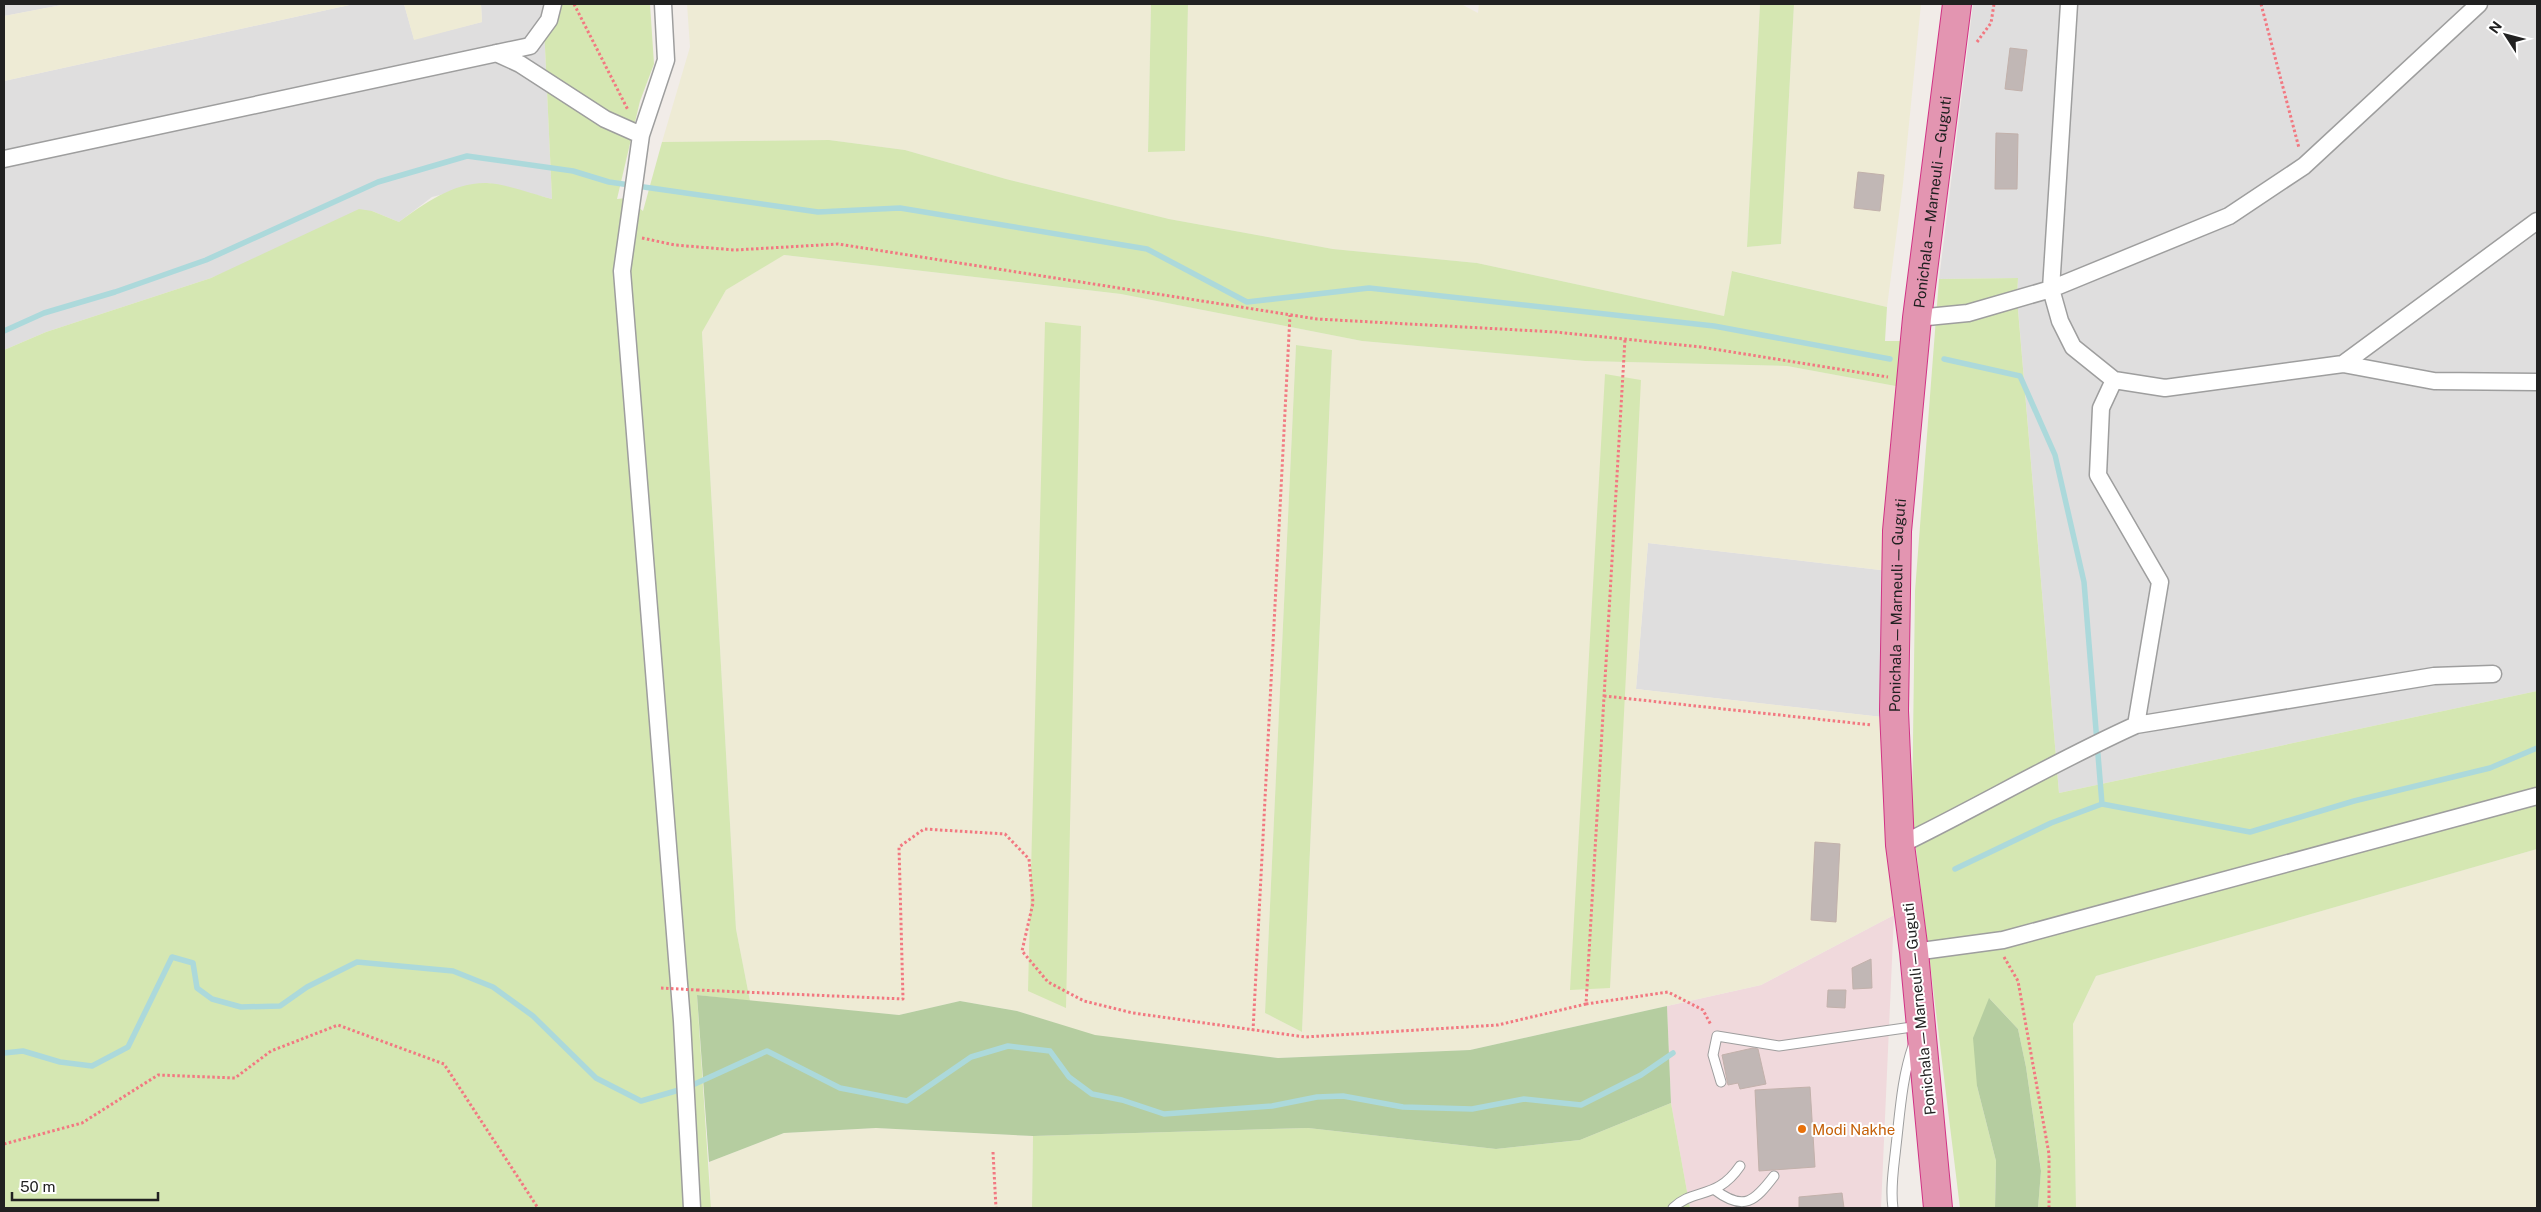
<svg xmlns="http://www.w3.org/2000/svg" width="2541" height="1212" font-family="'Public Sans',sans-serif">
	<rect width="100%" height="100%" fill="#f1ece8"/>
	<!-- residential -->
	<path fill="#dfdede" d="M4,4h63l-63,12z
		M354,4h50l10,35 68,-17 -1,-18h62l9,195 -64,-16 -56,14 -33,25 -27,-11 -161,67 -165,54 -42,18v-269z
		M1973,4h564v687l-478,102 -42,-496 1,-19 -79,1z
		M1648,543l241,28 -7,146 -246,-28z"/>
	<!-- commercial -->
	<path fill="#f0d9dc" d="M1894,915l-13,293h-191l-19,-105 -4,-97 94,-21z"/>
	<!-- farmland -->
	<path fill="#eeebd5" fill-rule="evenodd" d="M67,4h287l-350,77v-65z
		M404,4h77l1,18 -68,18z
		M687,4h464l-3,148 37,-1 3,-147h273l17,9 1,-9h281l-13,243 34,-3 13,-240h127l-18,180 -16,123 -154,-36 -9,45 -247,-53 -144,-14 -164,-30 -163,-40 -101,-29 -76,-10 -167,2 28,-95z
		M783,255l338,39 241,47 223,20 202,5 114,21 -12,184 -241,-28 -12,146 246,28 12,198 -133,70 -291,65 -192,8 -183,-22 -78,-25 -57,-10 -61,14 -149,-14 -14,-72 -34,-598 24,-41zM1296,345l36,5 -30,682 -37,-19z
		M2537,849v359h-461l-3,-184 23,-48z
		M876,1128l157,8 -1,72h-321l-2,-46 75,-29z"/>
	<!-- grass -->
	<path fill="#d5e7b2" d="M543,4h107l4,60 -14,37 -23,98 10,-1 16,13 19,-69 167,-2 76,10 101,29 163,40 164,30 144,14 247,53 8,-45 155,36 -2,34h19l-3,46 -114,-21 -202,-5 -223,-20 -241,-47 -337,-39 -58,35 -24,42 34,597 14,72 -53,-6 14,213h-707v-858l42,-18 165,-54 148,-69 13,2 27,11c26,-19 55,-40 88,-39 19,1 46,11 65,16z
		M1151,4h37l-3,147 -37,1z
		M1760,4h34l-13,240 -34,3z
		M2018,278l-1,20 42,495 478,-102v158l-441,127 -23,48 3,184h-38l3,-38 -15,-103 -8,-38 -28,-30 -13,87 19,75 -1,47h-35l-48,-392 3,-225 24,-312z
		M1045,322l36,4 -15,682 -38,-17z
		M1296,345l36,5 -30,682 -37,-19z
		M1605,374l36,6 -31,608 -40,2z
		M1671,1103l19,105h-658l1,-72 275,-8 188,21 84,-9z"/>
	<!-- forest -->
	<path fill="#b5cda0" d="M697,995l202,20 61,-14 57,10 78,24 183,23 192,-8 197,-44 4,97 -91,37 -84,9 -188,-21 -275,8 -157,-8 -92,5 -75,29z
		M1989,998l29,31 8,38 15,104 -3,37h-43l1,-47 -19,-75 -4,-48z"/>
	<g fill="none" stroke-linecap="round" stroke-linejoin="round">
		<!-- stream -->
		<path stroke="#acd9db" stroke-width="5.5" d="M4,331l40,-18 71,-21 91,-32 172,-78 89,-26 106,15 36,11 209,30 82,-4 247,41 100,53 122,-14 345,38 176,33
			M1944,359l76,17 35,79 29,127 18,222
			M1955,869l96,-46 51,-19 148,28 104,-31 136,-33 47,-20
			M4,1053l19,-2 37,11 32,4 36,-19 44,-90 21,6 4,25 15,11 29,8 39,-1 27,-19 50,-25 96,9 40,16 40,29 63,62 45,23 45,-13 81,-37 73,37 67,13 64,-44 37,-11 42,5 19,26 23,17 30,6 42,14 108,-8 45,-9 26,-1 60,11 69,2 52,-10 57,6 60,-30 32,-22"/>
	</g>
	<!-- building -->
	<path fill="#c1b7b5" stroke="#c2b1ab" d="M2010,48l17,2 -5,41 -17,-2z
		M1996,133l22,1 -1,55h-22z
		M1858,172l26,3 -4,36 -26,-3z
		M1815,842l25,2 -4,78 -25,-2z
		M1871,959l1,29 -19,1 -1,-21z
		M1828,990h18l-1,18 -18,-1z
		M1753,1048l5,1 8,35 -26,5 -2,-6 -10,2 -6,-30z
		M1810,1087l5,80 -56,4 -4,-81z
		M1842,1193l2,15h-45v-11z"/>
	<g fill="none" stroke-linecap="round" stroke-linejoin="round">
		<defs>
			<path id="lane" d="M1721,1082l-8,-27 4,-19 62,10 140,-20
				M1715,1190c29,22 40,11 59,-14
				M1673,1208c20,-20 44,-8 67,-42
				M1893,1208c-3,-20 1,-42 3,-62 4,-34 6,-69 17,-100"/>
			<path id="street" d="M663,4l3,56 -25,75 -19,136 60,750 10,187
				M2069,4l-18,285 9,32 13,26 41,33 51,8 178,-24 91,17 103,1
				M496,53l24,11 85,55 36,16
				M4,159l526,-113 19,-26 4,-16
				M1917,318l51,-5 83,-24 178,-73 75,-50 175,-162
				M2343,364l194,-143
				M2136,725l298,-49 59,-2
				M1900,845c80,-39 156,-84 236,-120l24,-143 -62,-107 3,-67 13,-28
				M1914,952l89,-12 534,-144"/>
			<g id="highway">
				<path id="s1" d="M1938,1208l-24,-256 -14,-107 -6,-134 3,-180 20,-213 40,-314"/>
			</g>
		</defs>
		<!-- lane casing -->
		<use href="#lane" stroke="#9e9e9e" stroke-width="11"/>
		<!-- street casing -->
		<use href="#street" stroke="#9e9e9e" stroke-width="19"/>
		<!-- highway casing -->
		<use href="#highway" stroke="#d13385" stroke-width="30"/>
		<!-- path -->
		<path stroke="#f27881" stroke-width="3" stroke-dasharray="2.5 2.5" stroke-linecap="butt" d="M574,4l54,106
			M2261,4l38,144
			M1977,42l14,-19 3,-19
			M642,238l33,7 60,5 103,-6 479,75 239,13 145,15 187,30
			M1604,696l268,29
			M2004,957l14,24 31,173v54
			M697,990l206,9 -4,-152 25,-18 81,5 24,25 4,44 -11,48 26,31 36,19 49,12 172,24 193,-12 88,-21 39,-665
			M1586,1004l82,-12 35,18 8,15
			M1253,1031l37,-716
			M4,1144l78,-21 76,-48 77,3 36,-27 67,-26 106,39 94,144
			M993,1152l3,56"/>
		<!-- lane -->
		<use href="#lane" stroke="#fff" stroke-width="9"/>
		<!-- street -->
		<use href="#street" stroke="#fff" stroke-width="16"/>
		<!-- highway -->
		<use href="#highway" stroke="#e395b1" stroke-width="28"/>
		<!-- path-bridge -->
		<path stroke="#f27881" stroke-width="3" stroke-dasharray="2.5 2.5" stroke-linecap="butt" d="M661,988l36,2"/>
	</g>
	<!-- markers -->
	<circle fill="#e8710a" stroke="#fff" stroke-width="2" cx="1802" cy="1129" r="5"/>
	<g text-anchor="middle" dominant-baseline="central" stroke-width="4" stroke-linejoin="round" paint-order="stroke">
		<!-- street labels -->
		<g font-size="15" fill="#212121" stroke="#fff">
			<text stroke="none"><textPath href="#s1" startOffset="1010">Ponichala — Marneuli — Guguti</textPath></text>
			<text stroke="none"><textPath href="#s1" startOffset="605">Ponichala — Marneuli — Guguti</textPath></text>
			<text transform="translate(1919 1009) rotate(-96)">Ponichala — Marneuli — Guguti</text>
		</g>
		<!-- food labels -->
		<g font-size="15" fill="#c56008" stroke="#fff" text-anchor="start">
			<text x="1812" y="1129">Modi Nakhe</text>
		</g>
	</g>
	<!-- border -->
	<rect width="2541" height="1212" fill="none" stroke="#212121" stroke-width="10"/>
	<!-- north arrow -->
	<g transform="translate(2506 35) rotate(306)" stroke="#ffffff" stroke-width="4" paint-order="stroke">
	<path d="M0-4L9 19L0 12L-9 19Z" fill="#212121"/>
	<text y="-8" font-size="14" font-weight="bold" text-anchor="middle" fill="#212121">N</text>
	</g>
	<!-- scale -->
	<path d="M12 1192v8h146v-8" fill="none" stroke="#212121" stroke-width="2.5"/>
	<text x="20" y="1192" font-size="15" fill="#212121" stroke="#ffffff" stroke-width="4" paint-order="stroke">50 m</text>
</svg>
